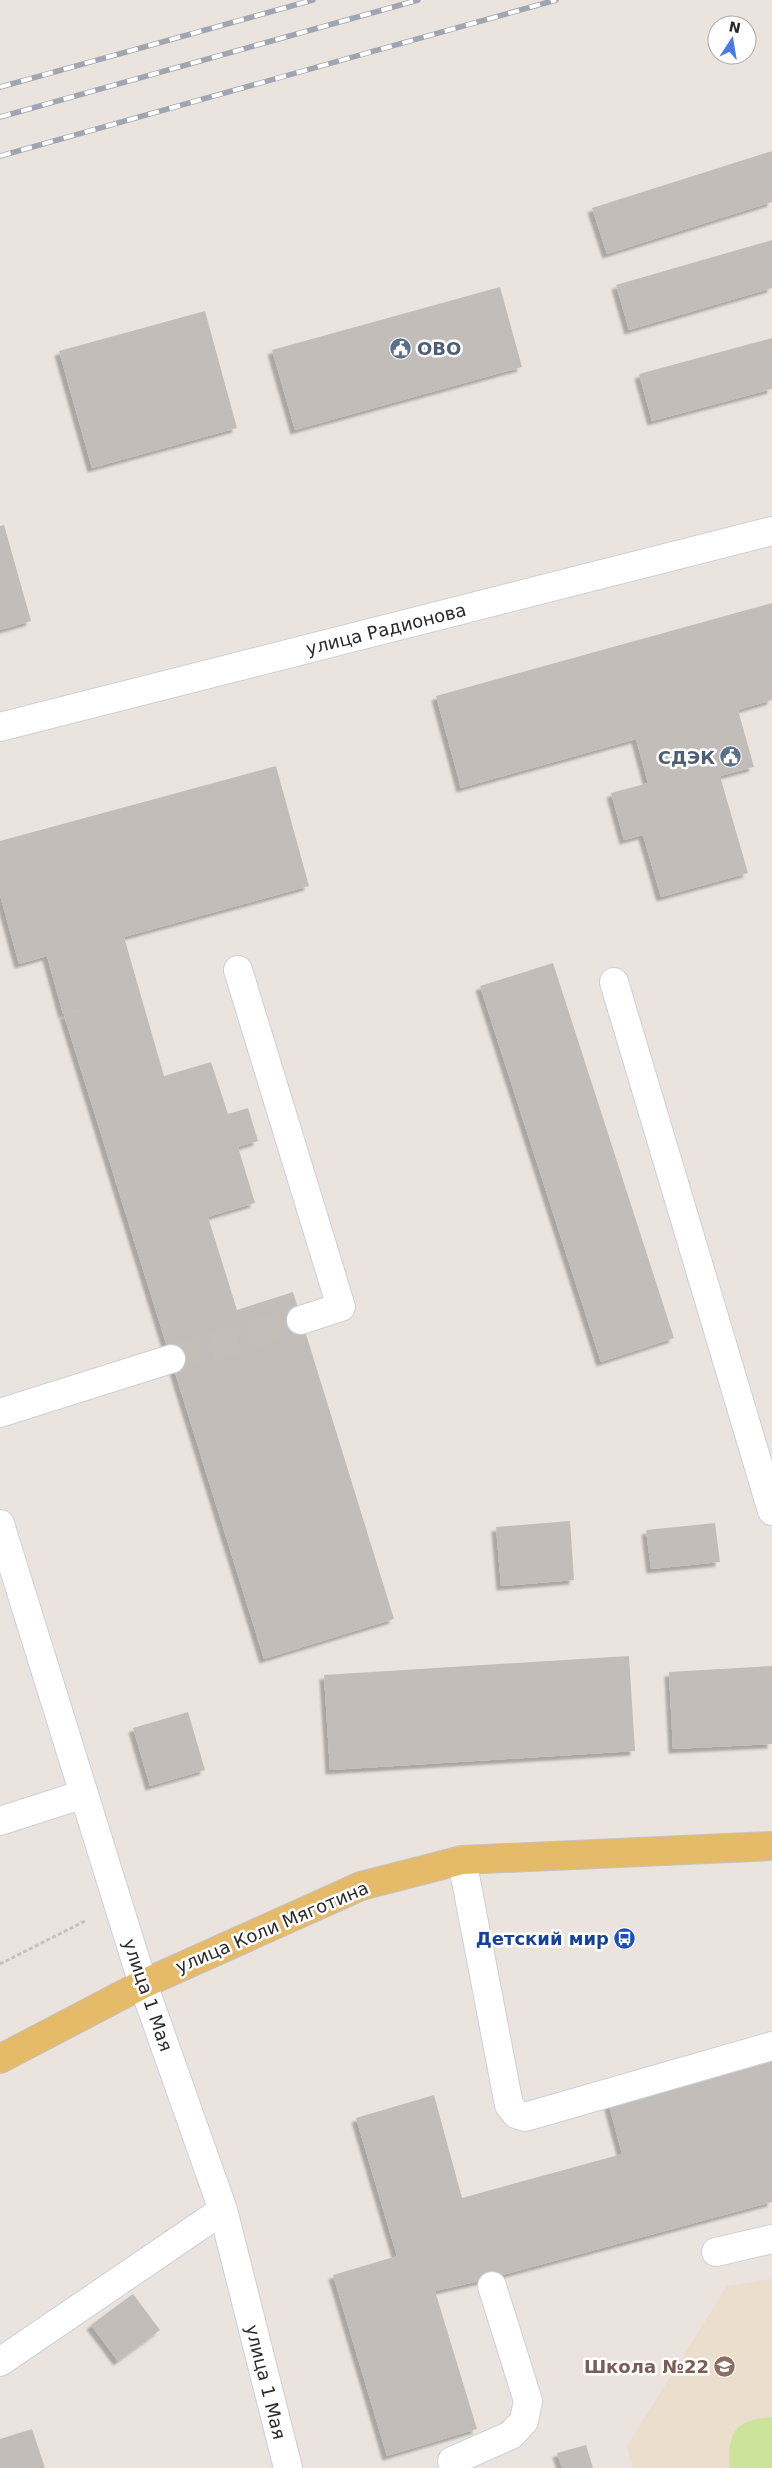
<svg xmlns="http://www.w3.org/2000/svg" width="772" height="2468" font-family="'DejaVu Sans',sans-serif">
	<defs>
		<filter id="shadow"><feDropShadow dx="-4.5" dy="4.5" stdDeviation="1" flood-color="#0004"/></filter>
	</defs>
	<rect width="100%" height="100%" fill="#ebe3dd"/>
	<!-- education -->
	<path fill="#ebdecd" d="M772,2279v189h-139l-6,-22 100,-160z"/>
	<!-- pitch -->
	<path fill="#cce39a" d="M772,2417v51h-42c-3,-36 5,-48 42,-51z"/>
	<!-- building -->
	<path fill="#c3bdb9" filter="url(#shadow)" d="M772,151v51l-165,52 -15,-46z
		M772,240v48l-143,42 -13,-45z
		M500,287l22,80 -227,63 -23,-80z
		M205,311l32,117 -145,40 -33,-117z
		M772,338v51l-120,32 -13,-47z
		M4,525l27,96 -31,9v-104z
		M772,603v97l-34,10 16,57 -34,9 28,97 -87,24 -18,-62 -19,5 -13,-47 37,-10 -12,-44 -175,49 -25,-92z
		M276,766l33,120 -185,51 40,139 47,-14 17,52 20,-6 10,33 -20,6 17,56 -47,14 29,93 56,-18 101,327 -130,40 -200,-644 22,-7 -23,6 -16,-58 -28,8 -19,-69v-54z
		M553,963l121,375 -73,24 -121,-376z
		M570,1521l4,59 -73,6 -5,-59z
		M715,1523l5,39 -69,7 -5,-39z
		M629,1656l6,95 -305,19 -6,-95z
		M772,1666v78l-99,5 -4,-77z
		M188,1712l17,58 -55,16 -17,-58z
		M772,2058v144l-288,78 -49,11 42,138 -90,27 -54,-181 64,-19 -41,-138 78,-23 28,103 160,-44 -14,-52z
		M133,2294l27,36 -42,31 -27,-36z
		M32,2429l13,39h-45v-29z
		M586,2445l7,23h-31l-5,-15z"/>
	<g fill="none" stroke-linecap="round" stroke-linejoin="round">
		<!-- minor-tunnel -->
		<path stroke="#c4beb9" stroke-width="28" stroke-dasharray="28 14" stroke-linecap="butt" d="M171,1359l130,-39"/>
		<defs>
			<path id="minor" d="M0,727l772,-196
				M238,970l103,337 -40,13
				M614,982l158,529
				M0,1413l171,-54
				M0,1524l143,460 80,226 65,258
				M0,1821l84,-27
				M462,1860l47,245 7,9 9,3 247,-71
				M716,2252l56,-13
				M0,2362l223,-152
				M452,2461l59,-26 13,-14 4,-20 -36,-115"/>
			<path id="major" d="M0,2059l143,-75 218,-98 101,-26 310,-14"/>
		</defs>
		<!-- minor casing -->
		<use href="#minor" stroke="#cbd0da" stroke-width="30"/>
		<!-- major casing -->
		<use href="#major" stroke="#c3c3c3" stroke-width="30"/>
		<!-- path -->
		<path stroke="#c3c3c3" stroke-width="3" stroke-dasharray="4 2.5" stroke-linecap="butt" d="M0,1964l87,-44"/>
		<!-- minor -->
		<use href="#minor" stroke="#fff" stroke-width="28"/>
		<!-- major -->
		<use href="#major" stroke="#e5ba68" stroke-width="28"/>
		<defs>
			<path id="rail" d="M0,87l313,-87
				M0,117l418,-117
				M0,156l556,-156"/>
		</defs>
		<!-- rail casing -->
		<use href="#rail" stroke="#a0a5b2" stroke-width="5.5"/>
		<!-- rail -->
		<use href="#rail" stroke="#fff" stroke-width="4" stroke-dasharray="11" stroke-linecap="butt"/>
	</g>
	<!-- icons -->
	<defs>
		<symbol id="civic-disc" viewBox="-11 -11 22 22"><circle r="9.5" fill="#5c6f8a" stroke="#fff"/><path d="M-.6-6.5H3V-4.5H.6V-3L4-1V1h2V6H-6V1h2V-1L-.6-3ZM-1.2 2.5V6h2.4V2.5Z" fill="#fff"/></symbol>
		<symbol id="bus-disc" viewBox="-11 -11 22 22"><circle r="9.5" fill="#1a4fb4" stroke="#fff"/><path d="M-5-6H5V4H4V6H2V4H-2V6H-4V4H-5ZM-3.5-4V0h7V-4ZM-3.5 1.2v1.5H-2V1.2ZM2 1.2v1.5H3.5V1.2Z" fill="#fff"/></symbol>
		<symbol id="school-disc" viewBox="-11 -11 22 22"><circle r="9.5" fill="#8d6e63" stroke="#fff"/><path d="M0-5L7-2L0 1L-7-2ZM-4 1L0 2.5L4 1V4Q0 6-4 4Z" fill="#fff"/></symbol>
	</defs>
	<g fill-rule="evenodd">
		<use href="#civic-disc" x="388" y="336" width="25" height="25"/>
		<use href="#civic-disc" x="718" y="744" width="25" height="25"/>
		<use href="#bus-disc" x="612" y="1926" width="25" height="25"/>
		<use href="#school-disc" x="712" y="2354" width="25" height="25"/>
	</g>
	<g text-anchor="middle" dominant-baseline="central" stroke-width="5" stroke-linejoin="round" paint-order="stroke">
		<!-- service labels -->
		<g font-size="18" font-weight="bold" fill="#4e5e75" stroke="#fff" text-anchor="start">
			<text x="417" y="348">OBO</text>
			<text x="715" y="757" text-anchor="end">СДЭК</text>
		</g>
		<!-- street labels -->
		<g font-size="18" fill="#2a2a2a" stroke="#fff">
			<text transform="translate(386 629) rotate(-14)">улица Радионова</text>
			<text transform="translate(272 1927) rotate(-23)">улица Коли Мяготина</text>
			<text transform="translate(148 1995) rotate(71)">улица 1 Мая</text>
			<text transform="translate(266 2382) rotate(76)">улица 1 Мая</text>
		</g>
		<!-- transit labels -->
		<g font-size="18" font-weight="bold" fill="#164399" stroke="#fff" text-anchor="end">
			<text x="609" y="1938">Детский мир</text>
		</g>
		<!-- education labels -->
		<g font-size="18" font-weight="bold" fill="#785e54" stroke="#fff" text-anchor="end">
			<text x="709" y="2366">Школа №22</text>
		</g>
	</g>
	<!-- north arrow -->
	<g transform="translate(732 40) rotate(12)"><circle r="24" fill="#ffffff" stroke="#aaaaaa"/>
	<path d="M0-4L9 19L0 12L-9 19Z" fill="#4a79eb"/>
	<text y="-8" font-size="14" font-weight="bold" text-anchor="middle" fill="#2a2a2a">N</text>
	</g>
</svg>
